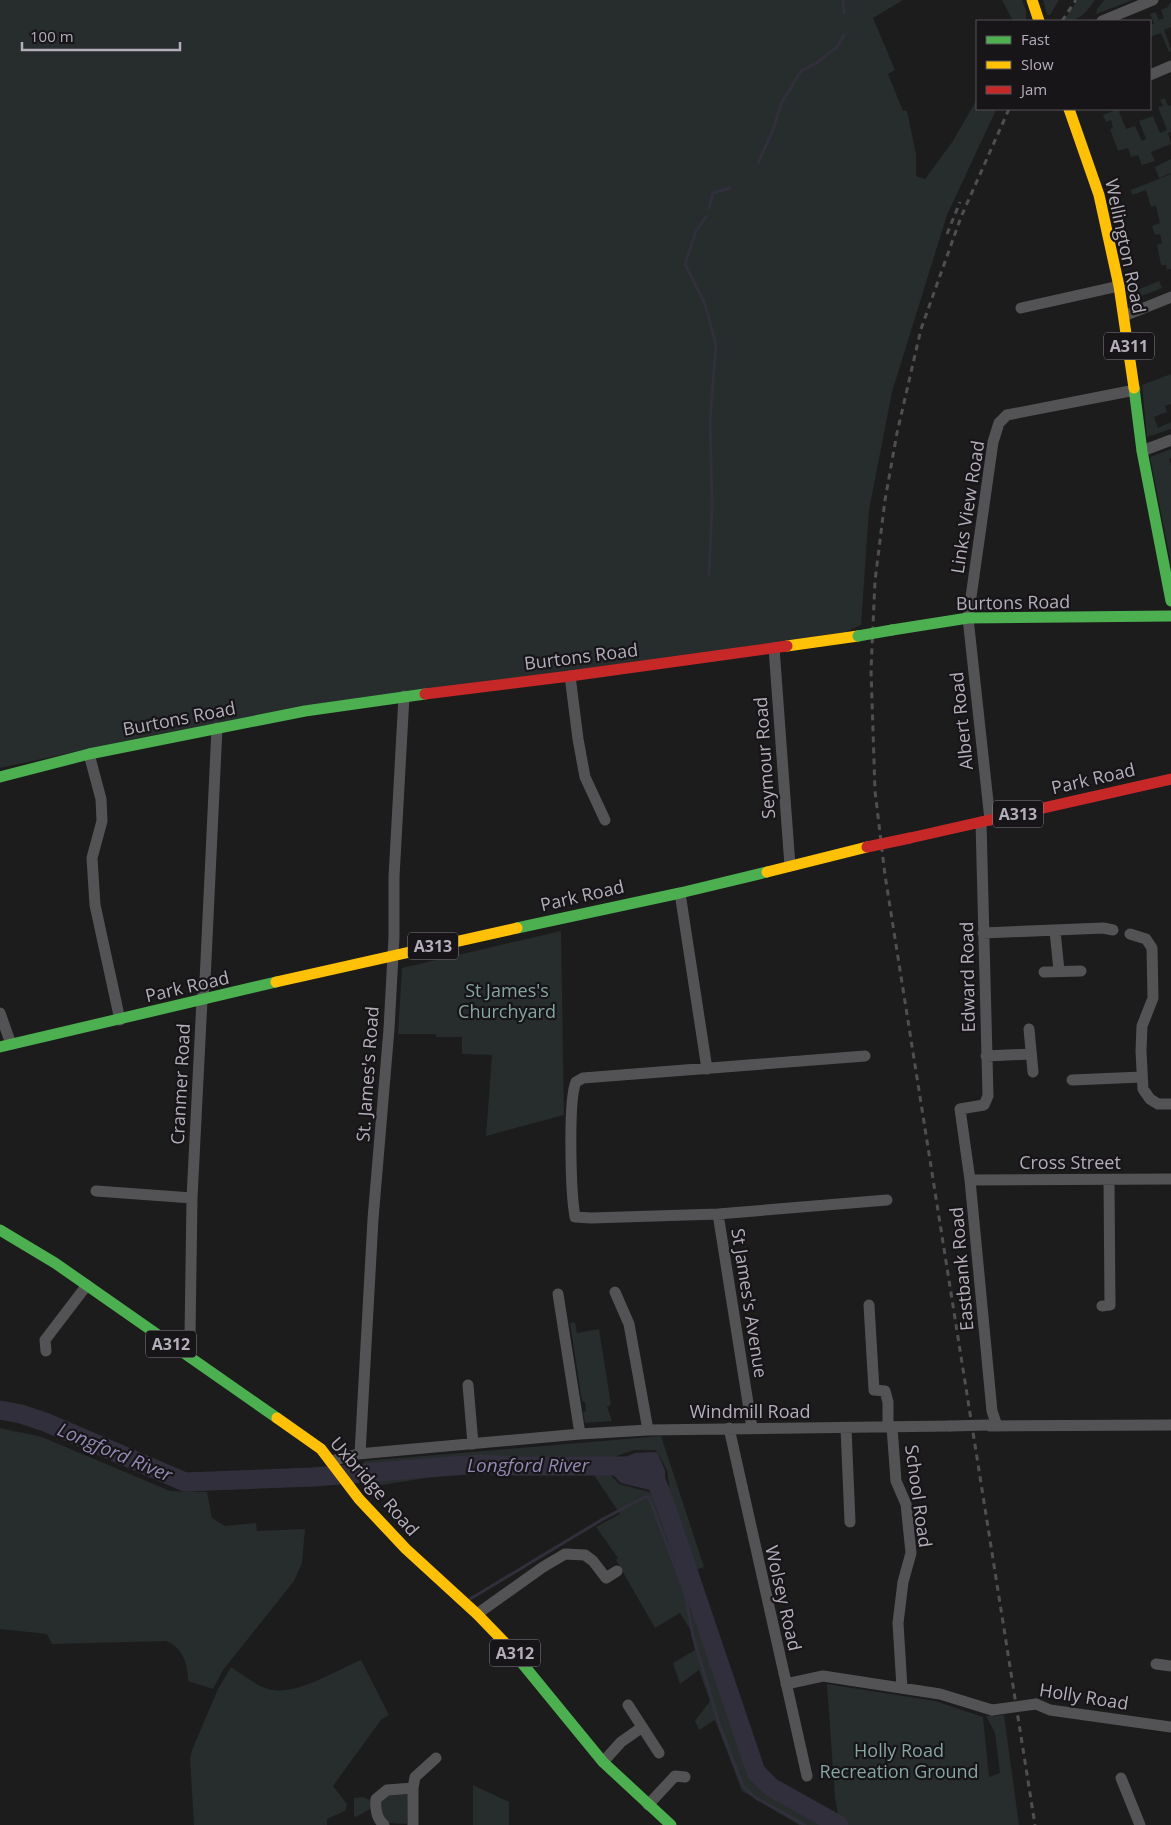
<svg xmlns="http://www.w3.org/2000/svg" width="1171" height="1825" font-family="'Open Sans',sans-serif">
	<rect width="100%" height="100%" fill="#1c1c1c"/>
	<!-- green -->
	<path fill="#262d2c" d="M0,0h903l-30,18 22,52 -7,4 15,37h4l9,43v22l9,3 28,-38 24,-42v10h18l1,1 -49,105 -55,177 -23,118 -8,115 -16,7 -687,102 -158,34z
		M1002,0h20l4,11v10h-13z
		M1043,0h16l-9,15h-3z
		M1078,0h17c-9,13 -15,21 -32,21z
		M1104,0h29l-37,14 1,-5z
		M1171,2v25l-7,3 7,19v3h-2l-8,-19 -11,4v-12l4,-1 -4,-10 5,-2 4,8 5,-2 -3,-8 7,-3z
		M1165,98l3,8 3,-1v27l-3,1 3,11 -20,8 4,9 -13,4 -4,-10 -7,2 -3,-9 -10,3 -8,-22 3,-1 -2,-8 -5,2 -3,-7 15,-6 8,20 9,-3 7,15 4,-2 -7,-18 14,-5 7,17 7,-3 -9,-23 5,-1 -3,-6z
		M1171,159v14l-12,5 -4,-11z
		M1171,174v95l-4,1 -1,-5h-5l-4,-20 5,-2 -2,-9 -5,1 -3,-9 8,-3 -4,-17 3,-1 -8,2 -5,-17 -14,5 -1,-5z
		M1137,279l3,10 19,-8 3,7 -33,13 -4,-18z
		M1171,374v30l-6,2 2,6 -13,5 4,11 13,-6v7l-24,8 -5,-52z
		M1171,449v9l-2,1 2,6v99l-21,-107z
		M1009,604v6h-24l-6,-5z
		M561,931l3,184 -78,21 6,-81 -30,-1v-17h-25l-2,-3h-37l4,-66z
		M575,1322l2,11 22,-4 12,76 -4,2 5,14 -27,2 -2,-11 3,-1 -1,-9 -3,-1 -12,-78z
		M0,1428c15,4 28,5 42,9l128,54 37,1 5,26 13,8 31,-3 1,8 48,-2 -3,34 -8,18 -71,89 -10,19 -25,-8c0,-17 -5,-33 -22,-40l-114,3 -5,-10 -47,-5z
		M661,1436l43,131 -9,3 -25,-78 -3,-22 -11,-20h-22l-26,9 -131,1 -113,9v-8z
		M479,1467h124l16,17 34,9 16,13 24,89 10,13v22l37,107 10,8 -3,11 14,30 72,39h-34l-57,-34 -27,-71 -16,10 -4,-9 15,-20 -11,-31 -19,14 -7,-21 22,-13 -4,-19 -11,-18 -25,15 -39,-68 2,-2 -22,-31 24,-13 -26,-39 -144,-1 -86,14 -2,-12 78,-8z
		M361,1660l28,55 -8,5 -48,66 14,18 -2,7 -18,8v6h-133l-4,-66 2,-9 26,-61 13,-22c11,7 24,18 37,22 27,8 68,-19 93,-29z
		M827,1684l108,17 48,16 6,60 11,-4 -5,-40 -9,-17 18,-1 15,110h-179l-5,-27z
		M473,1785l36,17v23h-36z
		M389,1794h19l-1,30 -19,-1 -6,-5 -1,-17z
		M363,1797l9,4 -2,8 -14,8 -2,-1v-18z"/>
	<!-- water -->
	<path fill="#322f3d" d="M657,1452l8,18 1,36 -12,-15 -33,-8 -17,-18 31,-12z"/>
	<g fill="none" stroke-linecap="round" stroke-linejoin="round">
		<!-- stream -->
		<path stroke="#322f3d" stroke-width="3" d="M843,0l1,13
			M758,163l15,-33 8,-26 20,-33 17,-9 19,-15 7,-12
			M709,208l4,-15 17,-5
			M706,217l-10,14 -11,33 20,40 11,41 -6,76 2,84 -3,70
			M470,1599l133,-80 42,-22h4l36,96 8,43 26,88 24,62 13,12 49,27"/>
		<!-- river -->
		<path stroke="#322f3d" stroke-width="19" d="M0,1410l21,4 24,8 140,60 128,-5 166,-13 37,2h113
			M657,1483l9,23 90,266 15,15 68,38"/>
		<!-- street -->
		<path stroke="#535255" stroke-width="11" d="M1102,21l51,-21
			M1150,75l21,-9
			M1021,308l98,-22
			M1124,316l47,-19
			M1142,451l29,-11
			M774,648l16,218
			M570,676l8,63 7,38 20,43
			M89,754l12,45 1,22 -10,37 3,47 25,115
			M990,820l-22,-202 25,-176 6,-19 8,-8 128,-25
			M981,822l7,274 -4,9 -24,4 10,71 22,231 5,15
			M680,893l27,176
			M1055,931l4,40
			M983,933l120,-5 10,2
			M1130,934l16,5 6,9 1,50 -11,28 -1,25 2,38 7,10 8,5h13
			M1044,972l37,-1
			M0,1013l11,31
			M1029,1029l4,43
			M865,1056l-282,22 -7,4c-8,17 -5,106 -2,128l1,7 16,1 127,-4 169,-14
			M986,1056l45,-2
			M1072,1080l70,-3
			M970,1180l201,-1
			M96,1191l96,7
			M718,1214l34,214
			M615,1292l14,32 19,106
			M558,1294l22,140
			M869,1305l5,85 11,1 3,11v25
			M1102,1306l8,-1 -1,-125
			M46,1351l-1,-11 42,-55
			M183,1351l7,-15 2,-138 10,-198 3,-19 12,-253
			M468,1385l5,59
			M990,1426l181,-1
			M892,1427l4,54 10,23 5,49 -8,29 -5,41 4,65
			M729,1428l78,348
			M846,1428l4,94
			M360,1454l13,-235 16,-190 5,-92v-60l10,-181
			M331,1461l27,-7 222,-20 68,-4 302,-4
			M477,1614l66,-47 22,-13 20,1 8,6 13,17 11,-7
			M1156,1664l15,2
			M786,1684l37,-8 117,18 52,16
			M1036,1704l14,6 121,17
			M628,1705l31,48
			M603,1762l18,-20 20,-14
			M1121,1778l19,47
			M648,1805l27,-29 10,1
			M384,1825c-8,-7 -9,-16 -8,-26l11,-9 26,-2
			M413,1825v-37l2,-11 21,-19"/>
		<!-- fast -->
		<path stroke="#4caf50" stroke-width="11" d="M1134,388l8,63 29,150
			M892,630l76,-12 203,-2
			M0,777l89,-23 216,-43 120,-17
			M517,928l163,-35 87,-21
			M0,1047l276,-65
			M0,1230l55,33 222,155
			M508,1646l95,116 68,63"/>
		<!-- slow -->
		<path stroke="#ffc107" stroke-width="11" d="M1032,0l7,21
			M1069,109l30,86 20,91 15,102
			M787,646l71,-10
			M767,872l100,-25
			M276,982l241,-54
			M277,1418l44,31 38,50 47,50 71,65 31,32"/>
		<!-- jam -->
		<path stroke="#c62828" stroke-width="11" d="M425,694l145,-18 217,-30
			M910,838l261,-59"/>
		<!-- rail -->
		<path stroke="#4f4e51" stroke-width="3" stroke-dasharray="6 5" stroke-linecap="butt" d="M1062,21l14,-21
			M1009,109l-48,108 -40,112 -24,104 -12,67 -10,81 -4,89 4,121 10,84 150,950
			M947,234l13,-32"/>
		<!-- street-bridge -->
		<path stroke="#535255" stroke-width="11" d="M950,1426l38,-1
			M992,1710l44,-6"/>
		<!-- fast-bridge -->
		<path stroke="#4caf50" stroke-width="11" d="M858,636l34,-6"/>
		<!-- jam-bridge -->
		<path stroke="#c62828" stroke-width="11" d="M867,847l43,-9"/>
	</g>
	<g text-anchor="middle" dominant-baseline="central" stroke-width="4.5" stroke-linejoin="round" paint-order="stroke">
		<!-- shield labels -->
		<g fill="#171518" stroke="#85808a" stroke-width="1">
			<rect x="1104" y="332.5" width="50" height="27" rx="4"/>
			<rect x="993" y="800.5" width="50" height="27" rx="4"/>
			<rect x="408" y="932.5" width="50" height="27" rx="4"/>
			<rect x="146" y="1330.5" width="50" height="27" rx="4"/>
			<rect x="490" y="1639.5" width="50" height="27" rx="4"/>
		</g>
		<g font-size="16" font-weight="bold" fill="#b4aebb">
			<text x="1129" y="346">A311</text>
			<text x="1018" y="814">A313</text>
			<text x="433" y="946">A313</text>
			<text x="171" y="1344">A312</text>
			<text x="515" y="1653">A312</text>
		</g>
		<!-- street labels -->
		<g font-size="18" fill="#b4aebb" stroke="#171518">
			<text transform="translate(1126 246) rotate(78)">Wellington Road</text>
			<text transform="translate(967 507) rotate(-81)">Links View Road</text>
			<text transform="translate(1013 602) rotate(-1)">Burtons Road</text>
			<text transform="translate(581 656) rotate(-7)">Burtons Road</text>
			<text transform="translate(179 718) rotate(-11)">Burtons Road</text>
			<text transform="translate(961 721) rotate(-96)">Albert Road</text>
			<text transform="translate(764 758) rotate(-94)">Seymour Road</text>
			<text transform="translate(1093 778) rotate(-13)">Park Road</text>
			<text transform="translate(582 895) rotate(-13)">Park Road</text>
			<text transform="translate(967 977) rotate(-91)">Edward Road</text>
			<text transform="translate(187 986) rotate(-13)">Park Road</text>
			<text transform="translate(367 1074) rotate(-86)">St. James's Road</text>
			<text transform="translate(180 1084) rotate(-87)">Cranmer Road</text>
			<text x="1070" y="1162">Cross Street</text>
			<text transform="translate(961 1269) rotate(-95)">Eastbank Road</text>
			<text transform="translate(750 1303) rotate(81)">St James's Avenue</text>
			<text x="750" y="1411">Windmill Road</text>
			<text transform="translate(375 1486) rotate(49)">Uxbridge Road</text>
			<text transform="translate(919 1496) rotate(82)">School Road</text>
			<text transform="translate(784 1598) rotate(77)">Wolsey Road</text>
			<text transform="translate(1084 1696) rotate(9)">Holly Road</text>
		</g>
		<!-- park labels -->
		<g font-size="18" fill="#86a5a0" stroke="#171518">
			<text x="507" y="990">St James's<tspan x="507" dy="21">Churchyard</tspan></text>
			<text x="899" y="1750">Holly Road<tspan x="899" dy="21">Recreation Ground</tspan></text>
		</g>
		<!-- water labels -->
		<g font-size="19" font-style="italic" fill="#9388b4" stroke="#171518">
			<text transform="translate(115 1452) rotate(23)">Longford River</text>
			<text x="528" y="1465">Longford River</text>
		</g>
	</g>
	<!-- legend -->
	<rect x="976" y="20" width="175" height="90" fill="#171518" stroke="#565259"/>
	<rect x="986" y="36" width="25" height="8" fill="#4caf50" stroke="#565259"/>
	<text x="1021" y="45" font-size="15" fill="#b4aebb">Fast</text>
	<rect x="986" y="61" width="25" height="8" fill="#ffc107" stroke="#565259"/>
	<text x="1021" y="70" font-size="15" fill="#b4aebb">Slow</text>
	<rect x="986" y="86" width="25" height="8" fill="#c62828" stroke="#565259"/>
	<text x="1021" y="95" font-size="15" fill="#b4aebb">Jam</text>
	<!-- scale -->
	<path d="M22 42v8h158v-8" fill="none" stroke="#b4aebb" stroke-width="2.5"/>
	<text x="30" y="42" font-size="15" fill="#b4aebb" stroke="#171518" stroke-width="4" paint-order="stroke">100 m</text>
</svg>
